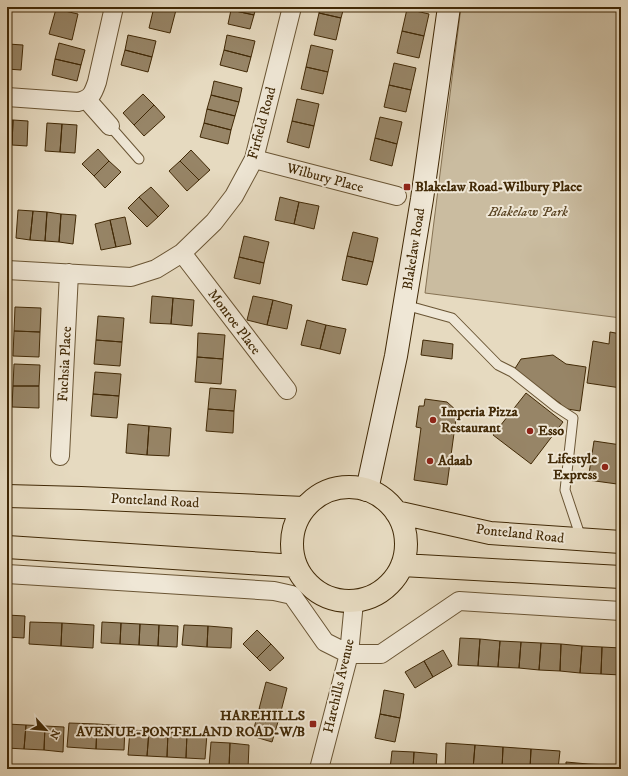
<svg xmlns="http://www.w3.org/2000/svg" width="628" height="776" font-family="'IM FELL DW Pica',serif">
	<rect width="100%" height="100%" fill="#e6dac0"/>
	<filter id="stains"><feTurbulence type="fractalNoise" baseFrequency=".005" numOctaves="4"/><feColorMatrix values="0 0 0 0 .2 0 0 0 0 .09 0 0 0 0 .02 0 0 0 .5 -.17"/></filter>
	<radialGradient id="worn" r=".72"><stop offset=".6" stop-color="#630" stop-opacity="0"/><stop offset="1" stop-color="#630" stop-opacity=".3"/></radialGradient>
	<!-- green -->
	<path fill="#cabca0" stroke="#867253" d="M461,7h160v311l-196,-25z"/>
	<!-- building -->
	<path fill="#978567" stroke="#412906" d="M154,7h9l13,3 -6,23 -21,-5z
		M232,7h24l-2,8 -23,-5z
		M320,7h24l-3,11 -22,-5z
		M56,9l22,5 -6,26 -23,-6z
		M407,9l22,5 -5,22 -22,-5z
		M231,10l23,5 -4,14 -22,-5z
		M319,13l22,5 -5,22 -22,-5z
		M402,31l22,5 -5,22 -22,-5z
		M128,35l28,6 -4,16 -27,-7z
		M227,35l28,6 -4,16 -27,-7z
		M59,43l26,7 -4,15 -26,-6z
		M8,44l15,1 -2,25 -14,-1z
		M311,45l22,5 -5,22 -22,-5z
		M125,50l27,7 -4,15 -27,-7z
		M224,50l27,7 -4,15 -27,-7z
		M55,59l26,6 -4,16 -25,-6z
		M394,63l22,5 -5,22 -22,-5z
		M306,67l22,5 -5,22 -22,-5z
		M214,81l28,7 -3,14 -28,-7z
		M389,85l22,5 -5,22 -22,-5z
		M143,94l11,11 -20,20 -11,-12z
		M211,95l28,7 -4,14 -28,-7z
		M297,99l22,5 -5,22 -22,-5z
		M154,105l11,12 -21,19 -10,-11z
		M207,109l28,7 -4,14 -27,-7z
		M380,117l22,5 -5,22 -22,-6z
		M7,120h6l-1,25h-5z
		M13,120l15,1 -1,25 -15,-1z
		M292,121l22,5 -5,22 -22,-6z
		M47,123l15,1 -2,28 -15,-1z
		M204,123l27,7 -3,14 -28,-7z
		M62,124l15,1 -2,28 -15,-1z
		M375,138l22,6 -5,22 -22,-6z
		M98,149l11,12 -15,15 -12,-12z
		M191,150l19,20 -11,10 -19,-19z
		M109,161l12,11 -16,16 -11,-12z
		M180,161l19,19 -12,11 -18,-20z
		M151,187l18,19 -11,11 -19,-20z
		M139,197l19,20 -11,10 -19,-19z
		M280,197l19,5 -5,22 -19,-4z
		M299,202l20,4 -5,23 -20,-5z
		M18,210l15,1 -3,29 -14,-2z
		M33,211l14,1 -2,29 -15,-1z
		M47,212l14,2 -2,28 -14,-1z
		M61,214l15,1 -3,29 -14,-2z
		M125,217l6,27 -15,3 -6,-27z
		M110,220l6,27 -15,3 -6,-26z
		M353,232l25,6 -5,24 -26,-6z
		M244,236l25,6 -5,21 -25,-6z
		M347,256l26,6 -6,23 -25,-5z
		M239,257l25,6 -4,21 -26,-6z
		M152,296l21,2 -2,26 -21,-1z
		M253,296l20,4 -6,25 -20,-5z
		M173,298l21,2 -2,26 -21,-2z
		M273,300l19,5 -5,24 -20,-4z
		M15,307l26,1 -1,24 -26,-1z
		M98,316l26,2 -2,24 -26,-2z
		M307,320l19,5 -6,24 -19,-4z
		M326,325l20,4 -6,25 -20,-5z
		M14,331l26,1 -1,25 -26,-1z
		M610,332l11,2v54l-34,-5 6,-42 16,3z
		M198,333l27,2 -2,24 -26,-2z
		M96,340l26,2 -2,24 -26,-2z
		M423,340l30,4 -1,15 -31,-4z
		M553,355l13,9 20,3 -6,44 -19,-3v-4l-47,-34 7,-11z
		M197,357l26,2 -2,25 -26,-2z
		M14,364l26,1 -1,21h-26z
		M95,372l26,2 -2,22 -26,-2z
		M13,386h26v22l-27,-1z
		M210,388l26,2 -2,21 -26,-2z
		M526,393l37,29 -32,42 -38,-29z
		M93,394l26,2 -2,22 -26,-2z
		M425,399l22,3 10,9 -10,74 -33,-5 7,-52 -5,-1 3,-21h5z
		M208,409l26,2 -1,22 -27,-2z
		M128,424l21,2 -2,29 -21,-2z
		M149,426l22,2 -2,28 -22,-1z
		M594,441l27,4 -4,39 -29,-4z
		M7,615l18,1 -1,22 -17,-1z
		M30,622l32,1 -1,23 -32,-2z
		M102,622l19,1 -1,21 -19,-1z
		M62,623l32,2 -1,23 -32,-2z
		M121,623l19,1 -1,21 -19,-1z
		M140,624l19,1 -1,21 -19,-1z
		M159,625l19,1 -1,21 -19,-1z
		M184,625l24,1 -1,21 -25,-2z
		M208,626l24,2 -1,20 -24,-1z
		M257,630l14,14 -14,14 -14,-14z
		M460,638l20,1 -2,27 -20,-1z
		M480,639l20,2 -2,26 -20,-1z
		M500,641l21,1 -2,26 -21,-1z
		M521,642l20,1 -2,27 -20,-2z
		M541,643l20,1 -1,27 -21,-1z
		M271,644l13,14 -14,13 -13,-13z
		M561,644l21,2 -2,27 -20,-2z
		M582,646l20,1 -1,27 -21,-1z
		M602,647l19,1v27l-20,-1z
		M443,650l9,16 -19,11 -9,-16z
		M424,661l9,16 -18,11 -10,-16z
		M266,682l21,6 -7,27 -21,-6z
		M384,690l20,4 -4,24 -20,-4z
		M259,709l21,6 -8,27 -20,-6z
		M380,714l20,4 -5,24 -20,-4z
		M69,723l28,1 -1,25 -29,-2z
		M7,724l19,1 -2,24 -17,-1z
		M97,724l28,2 -1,24 -28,-1z
		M26,725l19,1 -1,24 -20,-1z
		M45,726l19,1 -1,25 -19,-2z
		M130,730l19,1 -2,25 -19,-1z
		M149,731l19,1 -1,25 -20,-1z
		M168,732l19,1 -1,25 -19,-1z
		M187,733l20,1 -2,25 -19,-1z
		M211,742l19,1 -1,25 -20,-1z
		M230,743l19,2 -1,24 -19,-1z
		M446,743l29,2 -2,24h-28z
		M475,745l28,2 -1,22h-29z
		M503,747l28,2 -1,20h-28z
		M531,749l29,2 -2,18h-28z
		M392,751l22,1 -1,17h-23z
		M414,752l23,2 -1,15h-23z
		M566,762l22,2v5h-22z
		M588,764l22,1 -1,4h-21z"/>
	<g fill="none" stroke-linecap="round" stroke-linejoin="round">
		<defs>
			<path id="lane" d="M110,126l29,33
				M405,305l47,13 46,47 14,7 44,35 17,11 -8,72 16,48"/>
			<path id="street" d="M7,97l71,5c13,-3 15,-8 19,-20l17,-75
				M87,100l23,26
				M254,159l143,37
				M182,253l105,137
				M7,270l124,7 25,-8 26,-16 32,-31 20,-26 20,-37 38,-152
				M60,456l9,-183
				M7,574l267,17 18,4 33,47 24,12h32l78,-53 162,10
				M319,769l30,-115 5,-52"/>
			<path id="secondary" d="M367,490l29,-134 26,-157 27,-192"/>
			<path id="highway" d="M292 544a57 57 0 1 1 114 0a57 57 0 1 1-114 0Z
				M7,496l74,2 223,10
				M396,512l94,21 131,9
				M7,547l289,19
				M402,565l219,12"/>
		</defs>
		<!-- lane casing -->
		<use href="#lane" stroke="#6a5534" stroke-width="11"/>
		<!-- street casing -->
		<use href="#street" stroke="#6a5534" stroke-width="20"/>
		<!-- secondary casing -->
		<use href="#secondary" stroke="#412906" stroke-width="24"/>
		<!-- highway casing -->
		<use href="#highway" stroke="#412906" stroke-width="24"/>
		<!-- lane -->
		<use href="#lane" stroke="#efe7d6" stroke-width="9"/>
		<!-- street -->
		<use href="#street" stroke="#efe7d6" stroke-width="18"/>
		<!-- secondary -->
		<use href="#secondary" stroke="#efe7d6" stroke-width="22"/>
		<!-- highway -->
		<use href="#highway" stroke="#e6dac0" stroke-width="22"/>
	</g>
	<!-- markers -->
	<g fill="#8f2418" stroke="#efe7d6" stroke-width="1.5">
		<rect x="403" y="183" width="8" height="8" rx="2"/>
		<circle cx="433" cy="420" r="4"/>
		<circle cx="530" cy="431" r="4"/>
		<circle cx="430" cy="461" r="4"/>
		<circle cx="605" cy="467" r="4"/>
		<rect x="309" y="720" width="8" height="8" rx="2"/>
	</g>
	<g text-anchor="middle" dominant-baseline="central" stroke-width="4" stroke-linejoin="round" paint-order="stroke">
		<!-- street labels -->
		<g font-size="14" fill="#412906" stroke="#efe7d6">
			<text transform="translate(262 123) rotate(-75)">Firfield Road</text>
			<text transform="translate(325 178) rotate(15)">Wilbury Place</text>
			<text transform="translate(414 249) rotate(-81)">Blakelaw Road</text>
			<text transform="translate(234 322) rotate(53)">Monroe Place</text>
			<text transform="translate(65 364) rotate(-87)">Fuchsia Place</text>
			<text transform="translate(155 501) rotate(3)">Ponteland Road</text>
			<text transform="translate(520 534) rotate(6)">Ponteland Road</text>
			<text transform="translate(339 686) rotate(-77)">Harehills Avenue</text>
		</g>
		<!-- poi labels -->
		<g font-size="14" font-weight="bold" fill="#412906" stroke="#efe7d6" text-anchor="start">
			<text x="415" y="187">Blakelaw Road-Wilbury Place</text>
			<text x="441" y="412">Imperia Pizza<tspan x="441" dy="16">Restaurant</tspan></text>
			<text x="538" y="431">Esso</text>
			<text x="597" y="459" text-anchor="end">Lifestyle<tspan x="597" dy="16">Express</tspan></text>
			<text x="438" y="461">Adaab</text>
			<text x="305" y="716" text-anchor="end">HAREHILLS<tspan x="305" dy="16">AVENUE-PONTELAND ROAD-W/B</tspan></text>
		</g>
		<!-- park labels -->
		<g font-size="14" font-style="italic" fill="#5c4625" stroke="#efe7d6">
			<text x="528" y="212">Blakelaw Park</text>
		</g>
	</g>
	<!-- margin -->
	<rect width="628" height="776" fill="none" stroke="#e6dac0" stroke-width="24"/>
	<rect x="8" y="8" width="612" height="760" fill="none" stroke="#412906" stroke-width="2"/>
	<rect x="12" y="12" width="604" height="752" fill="none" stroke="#412906"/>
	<!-- north arrow -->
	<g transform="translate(46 730) rotate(117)" stroke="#efe7d6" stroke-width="3" paint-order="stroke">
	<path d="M0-3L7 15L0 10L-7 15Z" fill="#412906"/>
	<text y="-6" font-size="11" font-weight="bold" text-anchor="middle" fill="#412906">N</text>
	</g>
	<rect width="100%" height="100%" filter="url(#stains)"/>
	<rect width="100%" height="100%" fill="url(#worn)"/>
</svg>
